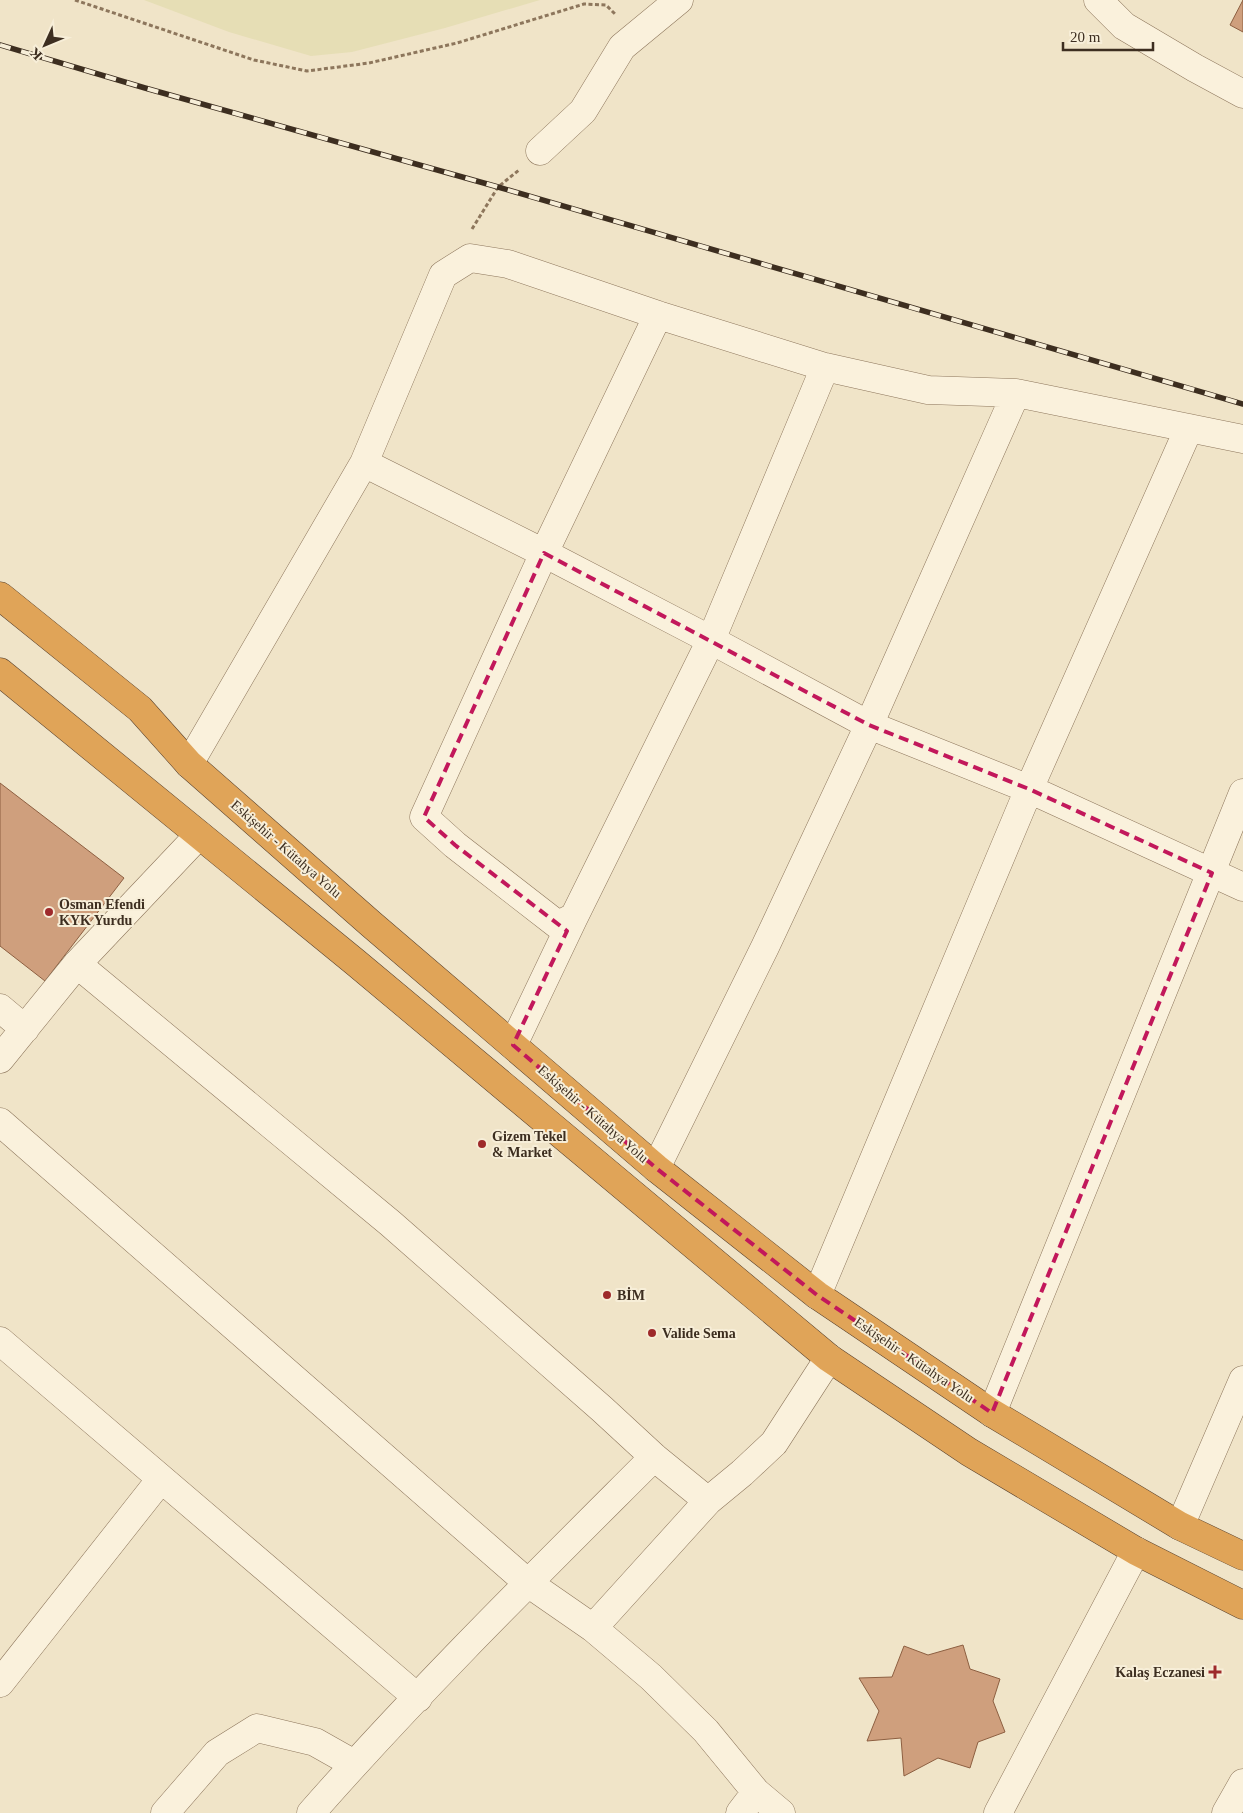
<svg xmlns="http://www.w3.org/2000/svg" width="1243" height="1813" font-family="'Times New Roman',serif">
	<rect width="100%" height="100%" fill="#f0e4c8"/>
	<!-- farmland -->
	<path fill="#e6deb5" d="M144,0h396l-95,28 -93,24 -41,4 -82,-24z"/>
	<!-- building -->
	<path fill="#cf9f7d" stroke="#8d5f41" d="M1243,0v32l-13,-7z
		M0,783l124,95 -79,103 -45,-35z
		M963,1645l7,24 30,10 -7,22 12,31 -27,10 -8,26 -32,-10 -34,18 -3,-38 -34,3 12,-30 -20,-33 33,-1 12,-31 24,9z"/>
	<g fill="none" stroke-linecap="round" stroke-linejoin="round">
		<defs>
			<path id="minor" d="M1098,0l26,26 71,42 48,26
				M540,151l43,-40 39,-64 57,-47
				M658,315l-114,238 -120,264 31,28 103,80 16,-8 137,-277 114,-273
				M364,463l180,90 167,87 158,85 160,64 214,98
				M189,764l175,-301 79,-188 27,-17 38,6 150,51 167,52 103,23 88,3 227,46
				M77,964l313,259 212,186 52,48 54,44
				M0,1008l25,21
				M513,1045l61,-128
				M0,1059l77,-95 122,-129
				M0,1122l528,461 65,45 58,49 55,54 50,61 25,21
				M656,1168l109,-221 104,-222 147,-332
				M817,1295l212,-506 160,-361
				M0,1341l418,357
				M992,1413l251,-620
				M1180,1526l63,-146
				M593,1628l115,-127 34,-28 32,-30 55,-85
				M0,1683l161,-204
				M165,1813l52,-60 40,-25 58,14 39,22
				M311,1813c109,-124 227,-240 343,-356
				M740,1813l16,-21
				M998,1813l138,-262
				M1226,1813l17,-30"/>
			<path id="highway" d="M0,596l140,113 49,55 182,160 285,244 161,127 175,118 188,113 63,30
				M0,672l355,290 474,396 140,94 167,99 107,54"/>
		</defs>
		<!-- minor casing -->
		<use href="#minor" stroke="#8d765c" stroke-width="29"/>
		<!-- highway casing -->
		<use href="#highway" stroke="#5b4430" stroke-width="29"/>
		<!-- path -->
		<path stroke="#8d765c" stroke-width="3" stroke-dasharray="4 2.5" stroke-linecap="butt" d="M75,0l179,60 53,11 62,-8 88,-20 127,-39 22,1 10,10
			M472,229l26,-42 21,-17"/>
		<!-- minor -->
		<use href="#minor" stroke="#faf1dc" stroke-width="28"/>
		<!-- highway -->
		<use href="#highway" stroke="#e0a458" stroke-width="28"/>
		<defs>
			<path id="rail" d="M0,45l145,43 353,99 745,217"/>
		</defs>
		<!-- rail casing -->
		<use href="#rail" stroke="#3d2e20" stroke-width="5.5"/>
		<!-- rail -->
		<use href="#rail" stroke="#f7eed8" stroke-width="4" stroke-dasharray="11" stroke-linecap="butt"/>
	</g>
	<!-- marked area -->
	<path fill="none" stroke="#c2185b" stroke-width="4" stroke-dasharray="10 6" stroke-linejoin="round" d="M544,553l325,172 160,64 183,84 -220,540 -175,-118 -161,-127 -143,-123 54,-114 -112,-86 -31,-28z"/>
	<!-- markers -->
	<g fill="#9e2a2b" stroke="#f7eed8" stroke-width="2">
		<circle cx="49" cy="912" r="5"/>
		<circle cx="482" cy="1144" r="5"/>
		<circle cx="607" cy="1295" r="5"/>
		<circle cx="652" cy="1333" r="5"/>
		<path d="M1212.5 1664.5h5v5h5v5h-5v5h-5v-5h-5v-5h5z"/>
	</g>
	<g text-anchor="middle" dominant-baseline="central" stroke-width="4" stroke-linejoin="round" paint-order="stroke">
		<!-- street labels -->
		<g font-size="14" fill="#3d2e20" stroke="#f7eed8">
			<text transform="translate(286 849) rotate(41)">Eskişehir - Kütahya Yolu</text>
			<text transform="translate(593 1114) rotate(41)">Eskişehir - Kütahya Yolu</text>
			<text transform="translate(914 1360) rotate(34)">Eskişehir - Kütahya Yolu</text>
		</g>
		<!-- poi labels -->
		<g font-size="14" font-weight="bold" fill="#3d2e20" stroke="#f7eed8" text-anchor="start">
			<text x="59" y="904">Osman Efendi<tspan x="59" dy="16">KYK Yurdu</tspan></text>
			<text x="492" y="1136">Gizem Tekel<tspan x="492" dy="16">&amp; Market</tspan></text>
			<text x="617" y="1295">BİM</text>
			<text x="662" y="1333">Valide Sema</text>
			<text x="1205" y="1672" text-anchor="end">Kalaş Eczanesi</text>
		</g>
	</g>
	<!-- north arrow -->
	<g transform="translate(45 45) rotate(226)" stroke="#f7eed8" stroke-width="4" paint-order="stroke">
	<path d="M0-4L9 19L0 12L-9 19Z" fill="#3d2e20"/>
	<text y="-8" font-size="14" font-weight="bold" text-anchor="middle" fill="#3d2e20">K</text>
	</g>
	<!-- scale -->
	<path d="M1063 42v8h90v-8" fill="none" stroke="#3d2e20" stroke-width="2.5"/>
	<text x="1070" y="42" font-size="15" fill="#3d2e20" stroke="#f7eed8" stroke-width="4" paint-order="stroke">20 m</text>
</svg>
